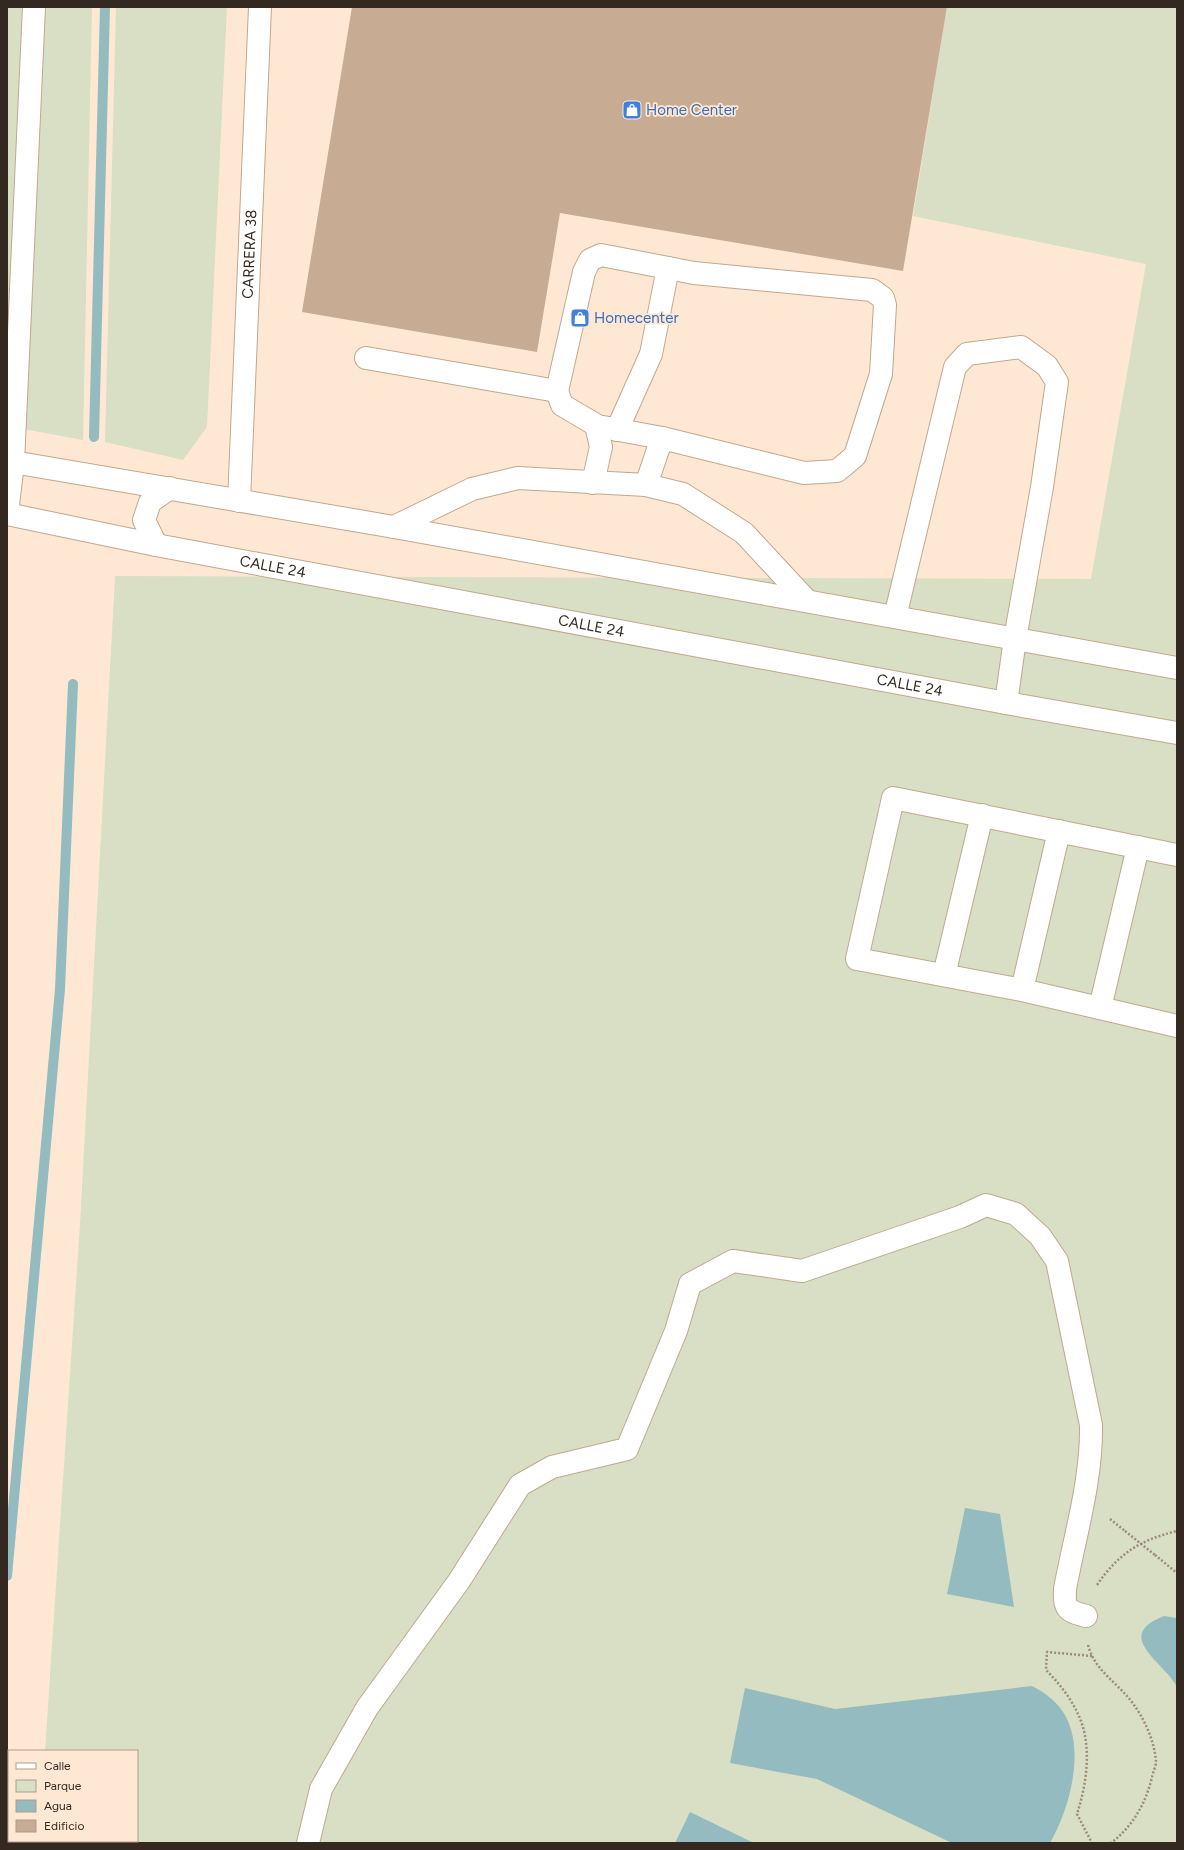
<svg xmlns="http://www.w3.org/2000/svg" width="1184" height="1850" font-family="Figtree,sans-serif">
	<rect width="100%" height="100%" fill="#ffe8d3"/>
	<!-- green -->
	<path fill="#d8dfc4" d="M7,7h85l-9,433 -76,-14z
		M116,7h111l-20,420 -24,33 -78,-18z
		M947,7h230v1836h-1138v-2h98v-90h-92l35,-527 35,-648 976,3 55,-315 -233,-48z"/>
	<!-- water -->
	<path fill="#94bcc0" d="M965,1508l35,6 14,93 -67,-13z
		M1164,1616l13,2v69c-13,-25 -65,-51 -13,-71z
		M1032,1686c14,7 27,17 34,31 19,36 3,93 -16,126h-98l-135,-64 -87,-16 15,-75 90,21z
		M690,1812l64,31h-79z"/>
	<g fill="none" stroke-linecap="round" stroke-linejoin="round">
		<!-- stream -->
		<path stroke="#94bcc0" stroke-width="10" d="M94,437l11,-430
			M7,1576l53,-587 13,-305"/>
	</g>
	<!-- building -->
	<path fill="#c7ac93" d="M352,7h595l-44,264 -343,-58 -23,139 -235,-40z"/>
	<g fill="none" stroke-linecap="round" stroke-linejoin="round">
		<defs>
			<g id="minor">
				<path d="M366,358l191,33"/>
				<path d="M603,427l59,11"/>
				<path d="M617,430l34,-76 17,-86"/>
				<path d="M7,461l387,66 783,141"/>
				<path d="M593,483l8,-36 -5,-22 -34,-20 -5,-14 27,-119 6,-12 11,-5 93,18 178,17 11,8 2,7 -4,69 -26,82 -18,15 -33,2 -142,-35 -16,47"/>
				<path id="s1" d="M239,501l21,-494"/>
				<path d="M7,513l6,-50 21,-456"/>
				<path id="s2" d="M7,514l149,31 850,158 171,30"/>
				<path d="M394,527l78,-38 46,-11 128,7 37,9 61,39 63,68"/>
				<path d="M156,545l-12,-25 6,-18 20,-14"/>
				<path d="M895,617l60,-250 12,-13 54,-7 26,19 10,16 -15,105 -27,152 -9,64"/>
				<path d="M1177,855l-284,-57 -36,161 165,31 155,36"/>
				<path d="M944,975l38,-160"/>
				<path d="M1022,990l37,-159"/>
				<path d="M1100,1008l38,-161"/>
				<path d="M308,1843l13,-54 46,-81 92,-127 61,-96 32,-18 75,-18 49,-118 14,-47 43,-23 69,10 158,-54 26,-12 30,9 24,22 17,25 34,164c1,55 -16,110 -26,164 -1,20 2,22 21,27"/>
			</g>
		</defs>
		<!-- minor casing -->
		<use href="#minor" stroke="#c2a78e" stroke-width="24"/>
		<!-- path -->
		<path stroke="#9c8b7c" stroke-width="2.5" stroke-dasharray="2 2" stroke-linecap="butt" d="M1110,1519l15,12
			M1155,1555l22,18
			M1097,1585c22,-32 43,-45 80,-54
			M1088,1645c7,27 31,38 46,60 11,15 21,38 22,57 0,4 -3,10 -4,15 -6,26 -19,49 -41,66
			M1092,1656l-45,-4 -1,18c12,12 24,27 31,42 16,31 10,71 0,102l15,29"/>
		<!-- minor -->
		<use href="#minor" stroke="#fff" stroke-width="22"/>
		<!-- path-bridge -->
		<path stroke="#9c8b7c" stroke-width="2.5" stroke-dasharray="2 2" stroke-linecap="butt" d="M1125,1531l30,24"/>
	</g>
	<!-- icons -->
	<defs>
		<symbol id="shop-square" viewBox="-11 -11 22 22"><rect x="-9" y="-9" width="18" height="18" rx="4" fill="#3f7fe0" stroke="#ffe8d3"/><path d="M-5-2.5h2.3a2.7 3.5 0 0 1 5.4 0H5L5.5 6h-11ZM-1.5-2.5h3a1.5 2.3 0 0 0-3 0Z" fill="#fff"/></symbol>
	</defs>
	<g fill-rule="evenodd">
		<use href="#shop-square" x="621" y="99" width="22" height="22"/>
		<use href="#shop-square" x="569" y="307" width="22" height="22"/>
	</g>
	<g text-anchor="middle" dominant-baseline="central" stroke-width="3.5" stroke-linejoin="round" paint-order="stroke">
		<!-- shop labels -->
		<g font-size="15" fill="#366cbe" stroke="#ffe8d3" text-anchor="start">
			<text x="646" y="110">Home Center</text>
			<text x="594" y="318">Homecenter</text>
		</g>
		<!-- street labels -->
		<g font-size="15" fill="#342920" stroke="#ffe8d3">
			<text stroke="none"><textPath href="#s1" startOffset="247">CARRERA 38</textPath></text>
			<text stroke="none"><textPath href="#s2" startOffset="271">CALLE 24</textPath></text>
			<text stroke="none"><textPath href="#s2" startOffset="595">CALLE 24</textPath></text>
			<text stroke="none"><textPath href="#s2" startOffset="919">CALLE 24</textPath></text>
		</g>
	</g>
	<!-- border -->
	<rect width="1184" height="1850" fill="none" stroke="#342920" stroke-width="16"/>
	<!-- legend -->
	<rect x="8" y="1750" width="130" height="92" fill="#ffe8d3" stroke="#ae9c8b"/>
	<rect x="16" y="1763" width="20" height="6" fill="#ffffff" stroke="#ae9c8b"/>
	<text x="44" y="1770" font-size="12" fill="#342920">Calle</text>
	<rect x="16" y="1780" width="20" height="12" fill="#d8dfc4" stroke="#ae9c8b"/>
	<text x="44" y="1790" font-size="12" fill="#342920">Parque</text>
	<rect x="16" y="1800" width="20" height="12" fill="#94bcc0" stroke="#ae9c8b"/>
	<text x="44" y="1810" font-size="12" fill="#342920">Agua</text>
	<rect x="16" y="1820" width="20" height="12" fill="#c7ac93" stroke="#ae9c8b"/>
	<text x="44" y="1830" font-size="12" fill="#342920">Edificio</text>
</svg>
